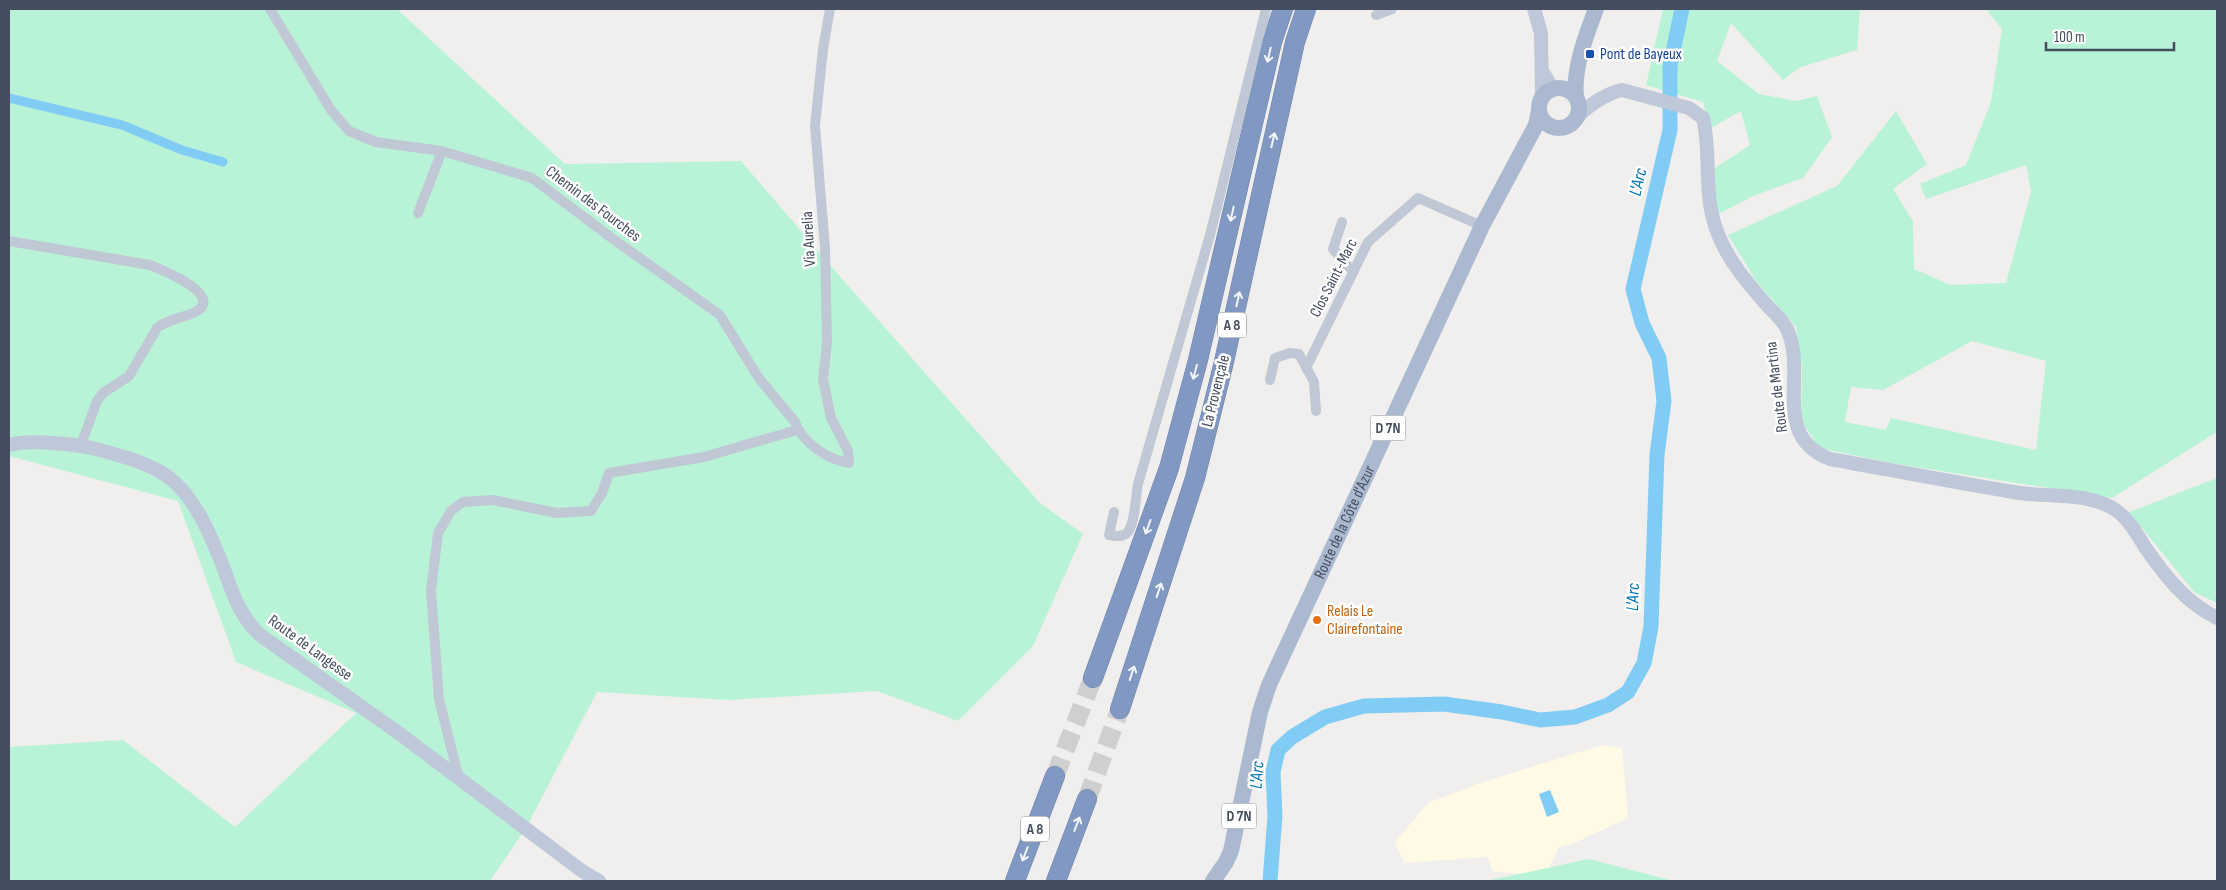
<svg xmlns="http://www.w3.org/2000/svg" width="2226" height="890" font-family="'Sofia Sans Condensed',sans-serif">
	<rect width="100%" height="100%" fill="#f1efee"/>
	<!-- commercial -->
	<path fill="#fefae6" d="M1602,745l20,3 6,70 -54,25 -15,4 -14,30 -53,-6 -4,-14 -84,6 -9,-21 33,-39 49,-19z"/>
	<!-- green -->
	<path fill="#b8f3d7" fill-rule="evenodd" d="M9,9h388l168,155 176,-3 109,127 190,215 43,31 -50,112 -75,75 -81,-30 -148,9 -132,-8 -71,136 -36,53h-481v-134l114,-7 112,87 121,-114 -120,-51 -58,-161 -169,-45z
		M1663,9h197l-3,41 -56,17 -18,13 -52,-57 -14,38 42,33 37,7 21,-5 15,41 -29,41 -50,18 -36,19 -5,-45 38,-25 -9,-34 -30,17 -8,-26 -57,-17z
		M1986,9h231v423l-105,66 -221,-35 -72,-15 -18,-28 1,-53 -6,-40 -40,-46 -28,-46 109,-49 59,-75 31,53 -34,25 20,32 1,48 37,16 55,-2 25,-92 -5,-26 -100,34 -6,-15 46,-19 25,-63 11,-73zM1972,341l74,20 -10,89 -145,-32 -5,12 -41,-8 6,-35 32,3z
		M2217,478v125l-23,-11 -51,-63 -16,-16z
		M1589,859l85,22h-188z"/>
	<!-- water -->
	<path fill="#81ccf4" d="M1550,790l9,22 -12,5 -8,-23z"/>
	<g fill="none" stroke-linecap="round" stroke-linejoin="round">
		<!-- canal -->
		<path stroke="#81ccf4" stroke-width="9" d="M9,98l113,27 60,25 41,12"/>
		<!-- river -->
		<path stroke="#81ccf4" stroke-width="15" d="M1270,881l5,-65 -2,-44 5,-22 14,-13 33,-20 39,-11 80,-2 58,8 38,8 35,-3 33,-12 20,-13 16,-29 7,-36 6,-172 7,-54 -5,-43 -17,-35 -9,-34 37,-159v-64l12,-57"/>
		<!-- highway-tunnel -->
		<path stroke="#cfcfd1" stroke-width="19" stroke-dasharray="19 9" stroke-linecap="butt" d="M1055,776l38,-98
			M1087,799l33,-90"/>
		<defs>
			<path id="highway" d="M1093,678l76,-210 29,-108 74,-318 11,-33
				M1120,709l75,-231 28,-112 72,-324 11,-33
				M1015,881l40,-105
				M1056,881l31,-82"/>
		</defs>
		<!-- highway casing -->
		<use href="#highway" stroke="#6c83ae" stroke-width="20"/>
		<!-- street -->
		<path stroke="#c1c8d5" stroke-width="10" d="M270,9l61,101 18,21 27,11 66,9 90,27 81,61 107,76 38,62 37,45c7,21 34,38 54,41l-1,-12 -17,-33 -8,-39 4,-36 -2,-95 -10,-122 8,-77 7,-40
			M1376,15l16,-6
			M418,213l24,-62
			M1342,222l-9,27 13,16 8,5
			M9,241l141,24c10,4 68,27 50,44 -9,8 -31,9 -43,19l-28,48 -26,17 -6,8 -16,44
			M1306,368l62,-126 50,-44 64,28
			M1270,380l5,-22 15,-5 9,1 15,28 2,29
			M1114,512l-5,23c6,1 14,3 19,-3 8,-12 7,-34 10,-48l72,-249 56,-226
			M459,779l-20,-80 -8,-108 7,-58 13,-22 12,-9 30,-2 64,13 34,-2 11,-18 7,-20 95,-16 93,-27"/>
		<!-- secondary -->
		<path stroke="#bfc8d9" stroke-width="14" d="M1534,9l7,24 1,65
			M1542,71l11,18
			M1577,117c13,-12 27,-23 45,-27l67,18 14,10c9,38 -1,77 15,116 10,26 28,47 47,69 6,7 17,16 22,26 21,45 -17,107 43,130 61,11 122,23 183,33 33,6 76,-1 104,19 12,9 20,23 28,36 20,29 40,55 72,71
			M9,445c21,-6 69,-1 91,5 22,6 48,13 67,26 28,20 45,62 57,93 9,26 16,47 36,66l140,99 182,137 17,10"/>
		<!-- primary -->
		<g stroke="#abb9d0" stroke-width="16">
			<circle cx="1559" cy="108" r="20"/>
			<path d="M1576,97c-3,-29 10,-61 20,-88"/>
			<path id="s1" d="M1213,881l13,-19 5,-11 29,-139 9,-27 213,-459 54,-101 3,-14"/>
		</g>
		<!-- highway -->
		<use href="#highway" stroke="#8198c2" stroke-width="19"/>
	</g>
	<!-- one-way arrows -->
	<defs><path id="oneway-shaft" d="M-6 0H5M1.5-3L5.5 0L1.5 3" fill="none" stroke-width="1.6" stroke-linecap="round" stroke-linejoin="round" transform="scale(1.25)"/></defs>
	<g stroke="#f2f5f9">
		<use href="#oneway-shaft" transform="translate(1269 55) rotate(103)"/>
		<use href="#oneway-shaft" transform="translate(1273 140) rotate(-77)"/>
		<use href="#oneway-shaft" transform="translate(1232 214) rotate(103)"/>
		<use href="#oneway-shaft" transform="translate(1238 299) rotate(-77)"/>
		<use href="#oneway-shaft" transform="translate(1195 372) rotate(105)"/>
		<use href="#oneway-shaft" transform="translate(1148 527) rotate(110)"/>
		<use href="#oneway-shaft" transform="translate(1159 590) rotate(-72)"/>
		<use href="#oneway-shaft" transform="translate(1132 673) rotate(-72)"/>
		<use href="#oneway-shaft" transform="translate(1077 824) rotate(-69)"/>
		<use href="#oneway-shaft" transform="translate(1025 854) rotate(111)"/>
	</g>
	<!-- markers -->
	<rect fill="#1a4fb4" stroke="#fff" stroke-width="2" x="1585" y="49" width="10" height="10" rx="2.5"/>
	<circle fill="#e8710a" stroke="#fff" stroke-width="2" cx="1317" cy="620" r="5"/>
	<g text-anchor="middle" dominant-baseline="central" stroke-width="5" stroke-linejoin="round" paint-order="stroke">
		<!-- shield labels -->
		<g fill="#fff" stroke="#7d838e" stroke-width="1">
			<rect x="1218" y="312.5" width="28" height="25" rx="4"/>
			<rect x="1370.5" y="415.5" width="35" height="25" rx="4"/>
			<rect x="1221.5" y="803.5" width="35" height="25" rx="4"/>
			<rect x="1021" y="816.5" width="28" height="25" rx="4"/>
		</g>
		<g font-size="15" font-weight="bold" fill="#454e5e">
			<text x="1232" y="325">A 8</text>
			<text x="1388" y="428">D 7N</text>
			<text x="1239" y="816">D 7N</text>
			<text x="1035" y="829">A 8</text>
		</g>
		<!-- transit labels -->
		<g font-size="16" fill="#164399" stroke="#fff" text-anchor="start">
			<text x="1600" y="54">Pont de Bayeux</text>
		</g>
		<!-- street labels -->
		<g font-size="16" fill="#454e5e" stroke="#fff">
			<text transform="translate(593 204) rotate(37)">Chemin des Fourches</text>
			<text transform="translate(809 239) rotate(-93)">Via Aurelia</text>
			<text transform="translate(1334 278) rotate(-63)">Clos Saint-Marc</text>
			<text transform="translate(1777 387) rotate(-97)">Route de Martina</text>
			<text transform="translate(1216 391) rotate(-76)">La Provençale</text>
			<text stroke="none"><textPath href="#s1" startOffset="385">Route de la Côte d'Azur</textPath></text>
			<text transform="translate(310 648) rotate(36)">Route de Langesse</text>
		</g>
		<!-- food labels -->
		<g font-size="16" fill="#c56008" stroke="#fff" text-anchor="start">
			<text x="1327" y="611">Relais Le<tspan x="1327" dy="18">Clairefontaine</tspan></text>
		</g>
		<!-- water labels -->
		<g font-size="18" font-style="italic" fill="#0076b6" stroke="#fff">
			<text transform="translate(1638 182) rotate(-77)">L'Arc</text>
			<text transform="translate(1633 597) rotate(-88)">L'Arc</text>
			<text transform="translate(1257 775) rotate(-86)">L'Arc</text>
		</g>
	</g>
	<!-- border -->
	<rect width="2226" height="890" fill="none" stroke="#454e5e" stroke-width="20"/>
	<!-- scale -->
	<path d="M2046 42v8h128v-8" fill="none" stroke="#454e5e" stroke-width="2.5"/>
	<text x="2054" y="42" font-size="15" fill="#454e5e" stroke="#ffffff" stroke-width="4" paint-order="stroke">100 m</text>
</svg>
